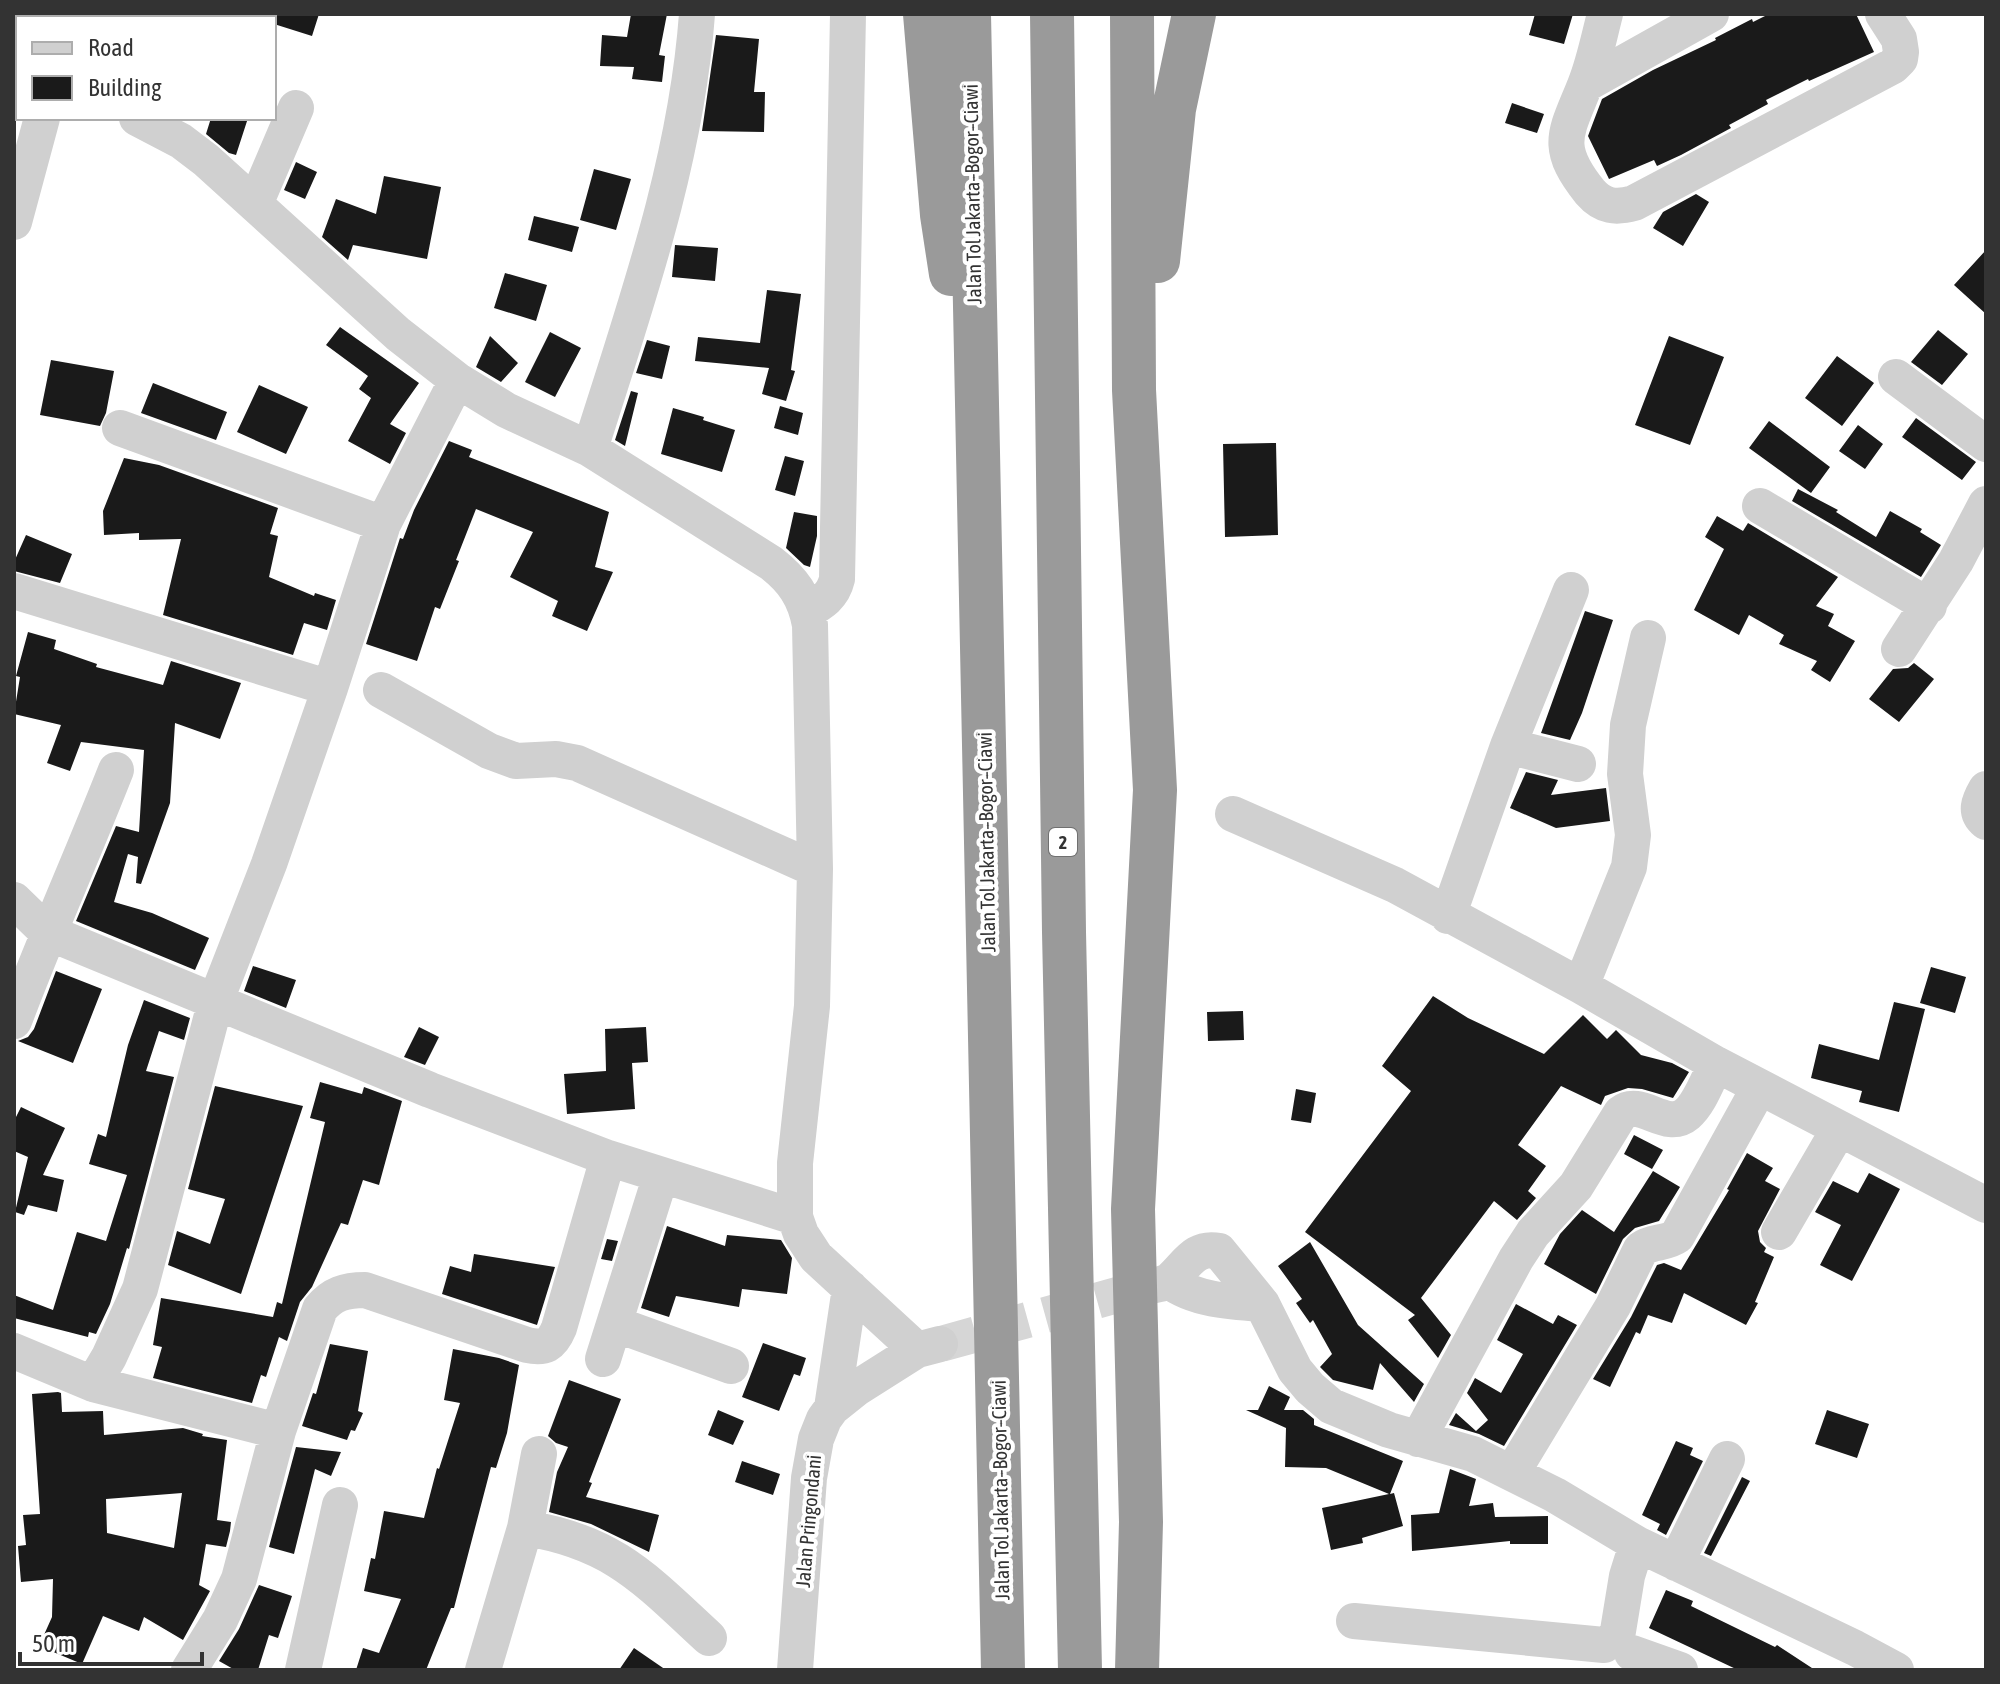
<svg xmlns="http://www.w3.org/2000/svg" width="2000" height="1684" font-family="'Asap Condensed',sans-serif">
	<rect width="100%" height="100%" fill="#fff"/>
	<!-- building -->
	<path fill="#1a1a1a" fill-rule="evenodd" d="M256,14h63l-7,22 -38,-12v-6h-19z
		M631,14h36l-8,41 6,1 -3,26 -30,-3 2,-12 -34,-1 2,-31 25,2z
		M1535,14h38l-9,30 -35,-9z
		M1769,14h87l18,38 -65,29 -1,-2 -42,21 2,4 -39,21 2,3 -50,27 -24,11 -3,-6 -45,19 -21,-43 14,-37 51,-29 63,-30 -1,-2 37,-19 1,3z
		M716,35l43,4 -5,53h11l-1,40 -62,-1z
		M1512,103l32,11 -7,19 -32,-10z
		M211,118h37l-12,37 -7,-2 -23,-19z
		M296,162l21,10 -12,27 -21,-9z
		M594,169l37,10 -15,51 -36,-10z
		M384,176l57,11 -14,72 -74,-14 -5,15 -26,-23 14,-38 40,15z
		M1696,194l13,8 -26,44 -30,-18 10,-16z
		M534,216l45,11 -7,25 -44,-12z
		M675,245l43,3 -3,33 -43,-4z
		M1986,250v64l-32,-29z
		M505,273l42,12 -11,36 -42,-13z
		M767,290l34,4 -10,76 4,1 -9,30 -24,-7 7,-26 -74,-7 3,-24 62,6z
		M340,327l79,56 -29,41 16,9 -16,31 -42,-23 23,-43 -12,-9 9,-13 -42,-31z
		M1938,330l30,24 -26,31 -31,-23z
		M550,332l31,16 -26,49 -30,-15z
		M490,336l28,27 -17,19 -25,-15z
		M1669,336l55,21 -34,88 -55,-20z
		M647,340l23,6 -8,33 -26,-6z
		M1837,356l37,27 -32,43 -37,-28z
		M51,360l63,11 -8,42 -6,13 -60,-11z
		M153,383l74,29 -11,28 -75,-27z
		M259,385l49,22 -22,47 -49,-22z
		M631,391l7,2 -13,53 -10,-6z
		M780,406l23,7 -5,22 -24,-7z
		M673,408l31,9 -1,3 32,10 -13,42 -61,-18z
		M1916,418l60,44 -14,18 -60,-43z
		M1769,421l61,46 -19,26 -62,-45z
		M1858,425l25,19 -18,25 -26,-18z
		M449,441l23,9 -3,7 140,55 -14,55 18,5 -26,59 -35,-15 6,-15 -48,-24 23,-45 -57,-23 -20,51 3,1 -19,48 -5,-2 -18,54 -51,-17 34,-106 3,1 11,-29z
		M1276,443l2,92 -53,2 -2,-93z
		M785,456l19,5 -9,35 -20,-6z
		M124,458l35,7 119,43 -8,26 8,2 -9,41 45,19 1,-3 21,7 -9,30 -23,-7 -11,32 -130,-40 18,-76 -42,1v-7l-35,2 -1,-24z
		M1798,489l40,21 -2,2 40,25 14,-26 32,18 -2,3 21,13 -20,32 -129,-76z
		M794,512l23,4v20l-7,31 -6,-2 -18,-17z
		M1717,516l26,15 5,-8 90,54 -22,29 18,8 -6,12 27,15 -25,41 -19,-12 6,-9 -38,-17 5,-9 -35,-20 -10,20 -45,-25 30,-61 -19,-12z
		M26,535l46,19 -12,29 -46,-12v-9z
		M1585,611l28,9 -31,93 -12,27 -29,-7z
		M28,632l28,8 -2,9 43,15 -1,3 67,18 8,-24 70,22 -21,56 -45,-16 -5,80 -29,81 -5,-1 2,-26 -10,-3 -14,48 38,11 57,25 -14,32 -119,-49 40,-95 23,6 5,-82 -63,-8 -11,29 -23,-8 14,-38 -47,-11 6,-37 -4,-1z
		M1914,663l20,16 -35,43 -30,-23 24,-30 15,-1z
		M1526,772l32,8 -7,15 55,-7 4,33 -54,7 -46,-20z
		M253,966l43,14 -10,28 -42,-17z
		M1931,967l35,10 -11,36 -35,-10z
		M56,971l46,18 -29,74 -55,-22 10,-4 6,-8z
		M1433,996l35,22 76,36 39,-39 24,24 9,-9 25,25 31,8 17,9 -16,26 -31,-9 -14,-1 -23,8 -4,9 -40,-19 -43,59 28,21 -18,25 8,7 -19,22 -23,-19 -73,97 30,37 -13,23 -30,-38 7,-5 -110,-83 106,-141 -29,-25z
		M144,1000l46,18 -6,22 -25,-9 -13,40 28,6 -45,172 -2,-1 -17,56 -14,30 -7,-2 -1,5 -74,-19v-23l39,15 24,-78 29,9 21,-66 -38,-11 9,-30 8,3 22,-92z
		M1894,1002l31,7 -26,103 -40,-10 3,-11 -51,-13 8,-34 60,16z
		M1243,1011l1,29 -36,1 -1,-29z
		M419,1027l20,10 -14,28 -21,-8z
		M646,1027l2,35 -16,1 3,46 -68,5 -3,-40 42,-3 -1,-42z
		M320,1082l42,12 2,-7 38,14 -23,84 -16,-5 -15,45 -7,-2 -29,64 -12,15 -13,39 -8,-4 -13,40 -5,-2 -9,28 -99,-25 9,-31 -9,-2 8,-47 112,19 4,-15 5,2 43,-182 -15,-4z
		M215,1086l88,20 -62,188 -73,-29 9,-34 33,13 15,-45 -37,-10z
		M1296,1089l20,4 -5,30 -20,-3z
		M21,1107l44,21 -22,47 21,5 -7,32 -29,-7 -4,10 -9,-3 13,-55 -14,-6v-30z
		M1634,1135l29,15 -11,19 -28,-15z
		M1747,1153l26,15 -8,13 15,8 -22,42 2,11 6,6 -2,4 10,5 -19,45 3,1 -12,22 -62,-32 -12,30 -24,-8 -8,19 -4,-2 -26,55 -17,-8 38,-62 26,-52 7,-2 17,7 48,-80 -2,-1z
		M1653,1171l27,16 -21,34 -24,7 -12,11 -27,55 -52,-30 16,-30 22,-24 32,22z
		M1869,1173l31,16 -48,92 -32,-16 21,-40 -26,-13 18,-31 25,12z
		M667,1226l58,20 2,-11 54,5 11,18 -5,36 -45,-5 -3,18 -63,-11 -7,21 -28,-9z
		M607,1239l11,2 -6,20 -11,-2z
		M1310,1242l48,83 66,59 -10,18 -34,-39 -7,27 -40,-10 -13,-13 12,-13 -19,-34 -3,3 -14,-20 6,-4 -24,-33z
		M474,1254l81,13 -18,58 -95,-31 8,-28 21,6z
		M1516,1304l37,20 5,-9 19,10 -73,121 -25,-12 -30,-9 7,-12 20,18 12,-11 -21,-27 8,-15 26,15 22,-39 -26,-14z
		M763,1343l43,15 -6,18 -6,-2 -15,37 -37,-14z
		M330,1344l38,7 -10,60 5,2 -8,18 -4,-1 -4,10 -45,-14 11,-33 3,1z
		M453,1349l46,9 20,7 -12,68 -11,35 -5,-1 -37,141h-3l-25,62h-70l7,-22 16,5 22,-54 -37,-8 7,-33 4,1 9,-48 40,7 13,-50 2,1 21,-66 -16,-3z
		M569,1380l52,19 -32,83 3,1 -6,14 73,18 -10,37 -58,-28 -42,-12 8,-40 11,-25 -12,-4 -8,-7z
		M1269,1386l21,11 -6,13h19l11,9v6l89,36 -13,33 4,-1 9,33 -41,12 1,5 -32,7 -9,-42 67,-14 -63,-26 -41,-1 1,-39 -40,-18h12z
		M58,1392l3,1 1,19 41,-1 1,24 79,-7 20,6 -1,2 25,4 -10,80 14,2 -1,9 -4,16 -20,-3 -7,41 11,6 -27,49 -39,-23 -5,14 -36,-15 -21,48 -43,-18 13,-29 1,-38 -32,3 -3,-36 8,-1 -3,-30 17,-1 -8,-120zM182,1493l-8,55 -67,-15 -1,-34z
		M718,1410l26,11 -11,24 -25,-10z
		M1827,1410l42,14 -12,34 -42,-14z
		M1676,1441l17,7 -3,7 13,6 -37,74 -9,-5 3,-6 -18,-9z
		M296,1447l45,5 -10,24 -16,-7 -21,85 -25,-7z
		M742,1461l38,13 -7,21 -38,-13z
		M1450,1469l26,10 -7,27 24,-3 2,14 53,-1v28h-38v-3l-98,10 -1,-36 28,-2z
		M1742,1477l8,4 -39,75 -7,-3z
		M259,1585l33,11 -14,42 -9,-3 -11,35h-23l-16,-9 20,-32z
		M1666,1590l27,11 -2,5 84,41 2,-2 38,25h-77l-89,-42z
		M634,1648l32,22h-47z"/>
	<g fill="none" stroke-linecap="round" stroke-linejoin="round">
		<!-- minor-tunnel -->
		<path stroke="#d6d6d6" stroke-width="36" stroke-dasharray="36 18" stroke-linecap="butt" d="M941,1344l205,-57"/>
		<!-- minor -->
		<path stroke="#d0d0d0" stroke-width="36" d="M1605,14c-6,23 -11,49 -20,71 -19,48 -32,61 5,107 13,15 26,16 44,11l259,-137 7,-7 1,-7 -2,-13 -16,-25
			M14,73l4,1
			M1586,84l125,-70
			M137,118l44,23 25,19 192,174 59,46 49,30 84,39 181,114c22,17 34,34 39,62l5,244 -3,137 -17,157v54l6,17 15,23 101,93
			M256,202l40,-94
			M14,222l28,-104
			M1896,377l90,67
			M120,428l263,96
			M590,449c45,-143 96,-285 107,-435
			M1760,506l169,100
			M14,591l316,97
			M807,611c15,-8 26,-15 30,-32l11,-565
			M1899,649l57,-88 30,-57
			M381,690l108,61 27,10 40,-2 21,4 238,106
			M1508,746l70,18
			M1986,789c-7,12 -12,23 0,33
			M1233,814l162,71 186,101 135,78 270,141
			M14,900l33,32 383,158 178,68 187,59
			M1448,916l60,-170 63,-156
			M1581,986l48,-119 4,-32 -8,-61 3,-49 20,-87
			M14,1021c32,-85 69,-167 102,-251
			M1779,1232l60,-103
			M1169,1281c25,19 62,21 93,23
			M1146,1287c8,-2 19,-3 25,-8 16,-14 23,-33 48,-28l43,53 33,66 15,18 21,18 58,24 84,24 82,41 82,49 218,104 41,22
			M615,1324l116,42
			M14,1351l79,33 185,47
			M603,1359l58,-184
			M93,1384l16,-27 31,-68 76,-289 53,-136 61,-176 53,-164 74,-144
			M832,1408l18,-120
			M1418,1439l98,-180 17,-26 43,-47 45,-73c20,-16 45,19 66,1 13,-11 21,-35 29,-50
			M1512,1473l101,-167 28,-57c11,-8 25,-5 36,-13l82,-148
			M525,1528c89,14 121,52 184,110
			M1676,1563l51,-104
			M1354,1621l250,24
			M1617,1637l10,-61 10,-32
			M1632,1653l48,17
			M189,1670l31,-50 19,-41 39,-148 42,-122c12,-15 25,-19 45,-19l162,55c18,4 25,0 32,-17l49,-170
			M303,1670l37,-165
			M483,1670l42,-142 14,-74
			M795,1670l14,-192 7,-39 8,-20 8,-11 25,-20 60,-38 23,-6"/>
		<!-- highway -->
		<path stroke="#9a9a9a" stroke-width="44" d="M925,14l17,201 9,59
			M969,14l34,1656
			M1052,14l12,918 16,738
			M1132,14l2,376 21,400 -22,419 8,313 -4,148
			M1158,261l16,-152 20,-95"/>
	</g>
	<g text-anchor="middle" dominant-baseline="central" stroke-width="8" stroke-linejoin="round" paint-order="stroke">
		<!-- shield labels -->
		<rect fill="#fff" stroke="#707070" stroke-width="2" x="1049" y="828" width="28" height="28" rx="6"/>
		<g font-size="18" font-weight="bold" fill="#333">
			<text x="1063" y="842">2</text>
		</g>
		<!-- street labels -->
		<g font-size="20" fill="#333" stroke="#fff">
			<text transform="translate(972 194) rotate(-91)">Jalan Tol Jakarta–Bogor–Ciawi</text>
			<text transform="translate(986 842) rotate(-91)">Jalan Tol Jakarta–Bogor–Ciawi</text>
			<text transform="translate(1000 1490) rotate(-91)">Jalan Tol Jakarta–Bogor–Ciawi</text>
			<text transform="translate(808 1521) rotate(-85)">Jalan Pringondani</text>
		</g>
	</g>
	<!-- border -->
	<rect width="2000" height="1684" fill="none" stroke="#333333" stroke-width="32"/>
	<!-- legend -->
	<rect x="16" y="16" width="260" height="104" fill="#ffffff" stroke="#adadad" stroke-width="2"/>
	<rect x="32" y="42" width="40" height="12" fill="#d0d0d0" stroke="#adadad" stroke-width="2"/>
	<text x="88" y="56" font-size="24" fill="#333333">Road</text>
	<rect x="32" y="76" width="40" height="24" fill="#1a1a1a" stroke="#adadad" stroke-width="2"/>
	<text x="88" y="96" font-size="24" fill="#333333">Building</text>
	<!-- scale -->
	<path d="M20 1652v12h182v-12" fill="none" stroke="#333333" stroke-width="4"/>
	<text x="32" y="1652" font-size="24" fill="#333333" stroke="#ffffff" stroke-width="6" paint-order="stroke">50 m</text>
</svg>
